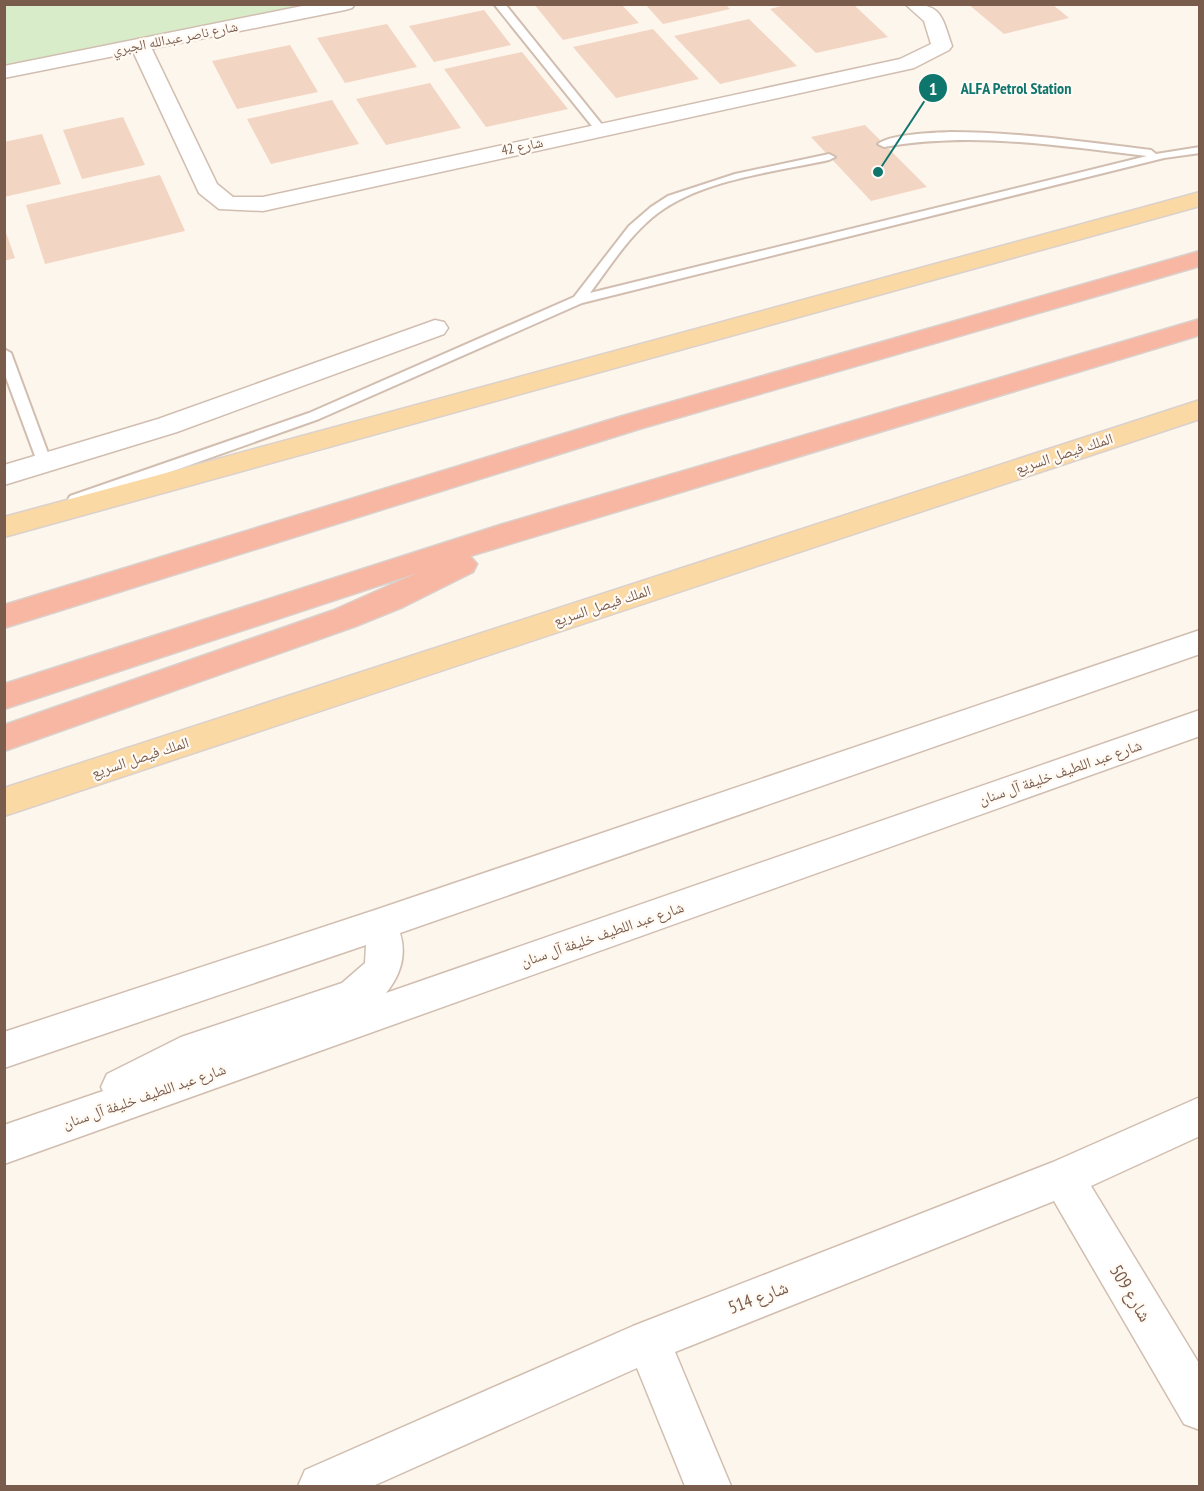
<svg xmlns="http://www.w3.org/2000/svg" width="1204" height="1491" font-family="'PT Sans Narrow','Noto Naskh Arabic',sans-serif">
	<rect width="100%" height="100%" fill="#fdf6ec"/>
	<!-- green -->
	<path fill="#d8ecc9" d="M5,5h339l-339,66z"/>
	<!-- building -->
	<path fill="#f3d5c3" d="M534,4h87l18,19 -76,17z
		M645,4h80l5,5 -67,15z
		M788,4h65l35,33 -72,16 -46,-44z
		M968,4h84l17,14 -65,16z
		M484,10l27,35 -77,17 -25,-36z
		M749,19l48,47 -77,18 -46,-48z
		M387,24l30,43 -72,16 -28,-45z
		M653,29l46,50 -83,19 -43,-51z
		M290,45l28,47 -81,17 -25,-48z
		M522,52l46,57 -82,18 -42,-58z
		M430,83l31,45 -75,17 -30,-46z
		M332,100l27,44 -88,20 -24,-45z
		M123,117l22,48 -63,14 -19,-49z
		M865,125l62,62 -56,14 -60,-64z
		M42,134l19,50 -57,13v-55z
		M160,175l25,56 -140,33 -19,-59z
		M4,227l11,31 -11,3z"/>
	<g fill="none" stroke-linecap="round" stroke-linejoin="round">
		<defs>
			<path id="service" d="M494,4h11l99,123v4h-8z
				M950,132c68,0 134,10 201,18l5,4 44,-7v6l-36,5 -582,145 -263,116 -239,85h-10l-2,-4 2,-4 239,-83 265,-116 55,-71 22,-19 17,-11 67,-22 94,-20 6,3 -6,3c-54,12 -126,19 -171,53 -28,21 -47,52 -68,80l557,-137c-89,-10 -174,-25 -263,-9l-6,-3c13,-10 54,-11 72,-12z
				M4,349l7,4 41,111 -2,3 -5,2 -7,-5 -34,-92z"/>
			<path id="minor" d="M905,4c37,0 36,10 47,42l-3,4 -35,18 -651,143 -44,-2 -20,-16 -69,-148 3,-4 7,-2 7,2 3,4 67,139 16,13h30l637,-138 31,-15 -7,-23z
				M435,320l9,2 4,6 -4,6 -267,98 -173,53v-20l154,-46z
				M1200,1097v39l-109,50 109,179v65l-16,-6 -130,-223 -379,151 56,134h-46l-48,-118 -264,118h-75l7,-16 328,-144 420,-164z"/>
			<path id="tertiary" d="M312,4h43l-3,4 -7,2 -341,68v-12z
				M1200,630v24l-800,279c7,22 0,43 -14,60l814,-283v26l-1196,428v-39l99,-34 -2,-4 6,-13 74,-37 161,-54 23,-20 1,-18 -362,123v-36l374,-123z"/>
			<path id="primary" d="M1200,192v14l-1196,331v-20z
				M1200,400v19l-1196,397v-28z"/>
			<path id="motorway" d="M1200,251v15l-561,163 -635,199v-23l615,-188z
				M1200,319v16l-730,221 7,8 -4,8 -70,35 -47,19 -352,125v-26l330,-115 83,-37 -413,136v-25l499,-160z"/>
		</defs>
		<!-- service casing -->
		<use href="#service" stroke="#d1beb0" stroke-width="4"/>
		<!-- minor casing -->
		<use href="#minor" stroke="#d1beb0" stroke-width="3"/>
		<!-- tertiary casing -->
		<use href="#tertiary" stroke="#d1beb0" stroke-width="3"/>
		<!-- primary casing -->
		<use href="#primary" stroke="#dad1cd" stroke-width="3"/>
		<!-- motorway casing -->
		<use href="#motorway" stroke="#dad1cd" stroke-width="3"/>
		<!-- service -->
		<use href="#service" fill="#fff" fill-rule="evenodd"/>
		<!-- minor -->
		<use href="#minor" fill="#fff" fill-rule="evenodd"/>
		<!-- tertiary -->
		<use href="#tertiary" fill="#fff" fill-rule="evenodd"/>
		<!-- primary -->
		<use href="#primary" fill="#fbd9a5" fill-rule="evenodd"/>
		<!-- motorway -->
		<use href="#motorway" fill="#f7b7a3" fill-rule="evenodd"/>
	</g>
	<g text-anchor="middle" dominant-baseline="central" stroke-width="4.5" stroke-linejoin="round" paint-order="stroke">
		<!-- far-street labels -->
		<g font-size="14" fill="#7a5c4d" stroke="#fffaf3">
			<text transform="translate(175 38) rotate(-11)">شارع ناصر عبدالله الجبري</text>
			<text transform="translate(522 146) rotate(-12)">شارع 42</text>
		</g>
		<!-- street labels -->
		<g font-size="15" fill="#7a5c4d" stroke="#fffaf3">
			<text transform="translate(1064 453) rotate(-18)">الملك فيصل السريع</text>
			<text transform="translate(602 605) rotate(-18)">الملك فيصل السريع</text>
			<text transform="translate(140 757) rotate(-18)">الملك فيصل السريع</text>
			<text transform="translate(1060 772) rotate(-19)">شارع عبد اللطيف خليفة آل سنان</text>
			<text transform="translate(602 934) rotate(-19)">شارع عبد اللطيف خليفة آل سنان</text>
			<text transform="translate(144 1096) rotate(-19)">شارع عبد اللطيف خليفة آل سنان</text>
		</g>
		<!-- near-street labels -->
		<g font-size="18" fill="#7a5c4d" stroke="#fffaf3">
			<text transform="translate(1131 1293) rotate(59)">شارع 509</text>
			<text transform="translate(758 1297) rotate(-21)">شارع 514</text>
		</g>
	</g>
	<!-- callouts -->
	<path fill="none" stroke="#0f766e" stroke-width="2" d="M878 172L933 88"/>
	<g fill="#0f766e" stroke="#fffaf3" stroke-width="2">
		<circle cx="878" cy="172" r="6"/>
		<circle cx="933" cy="88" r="15"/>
	</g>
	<g font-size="18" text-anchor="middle" font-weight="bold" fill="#fff">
		<text x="933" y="95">1</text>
	</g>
	<g font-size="16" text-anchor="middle" font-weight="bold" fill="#0f766e" stroke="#fffaf3" stroke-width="4.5" stroke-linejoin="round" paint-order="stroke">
		<text x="1016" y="94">ALFA Petrol Station</text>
	</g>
	<!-- border -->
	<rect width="1204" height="1491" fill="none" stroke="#7a5c4d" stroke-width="12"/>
</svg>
